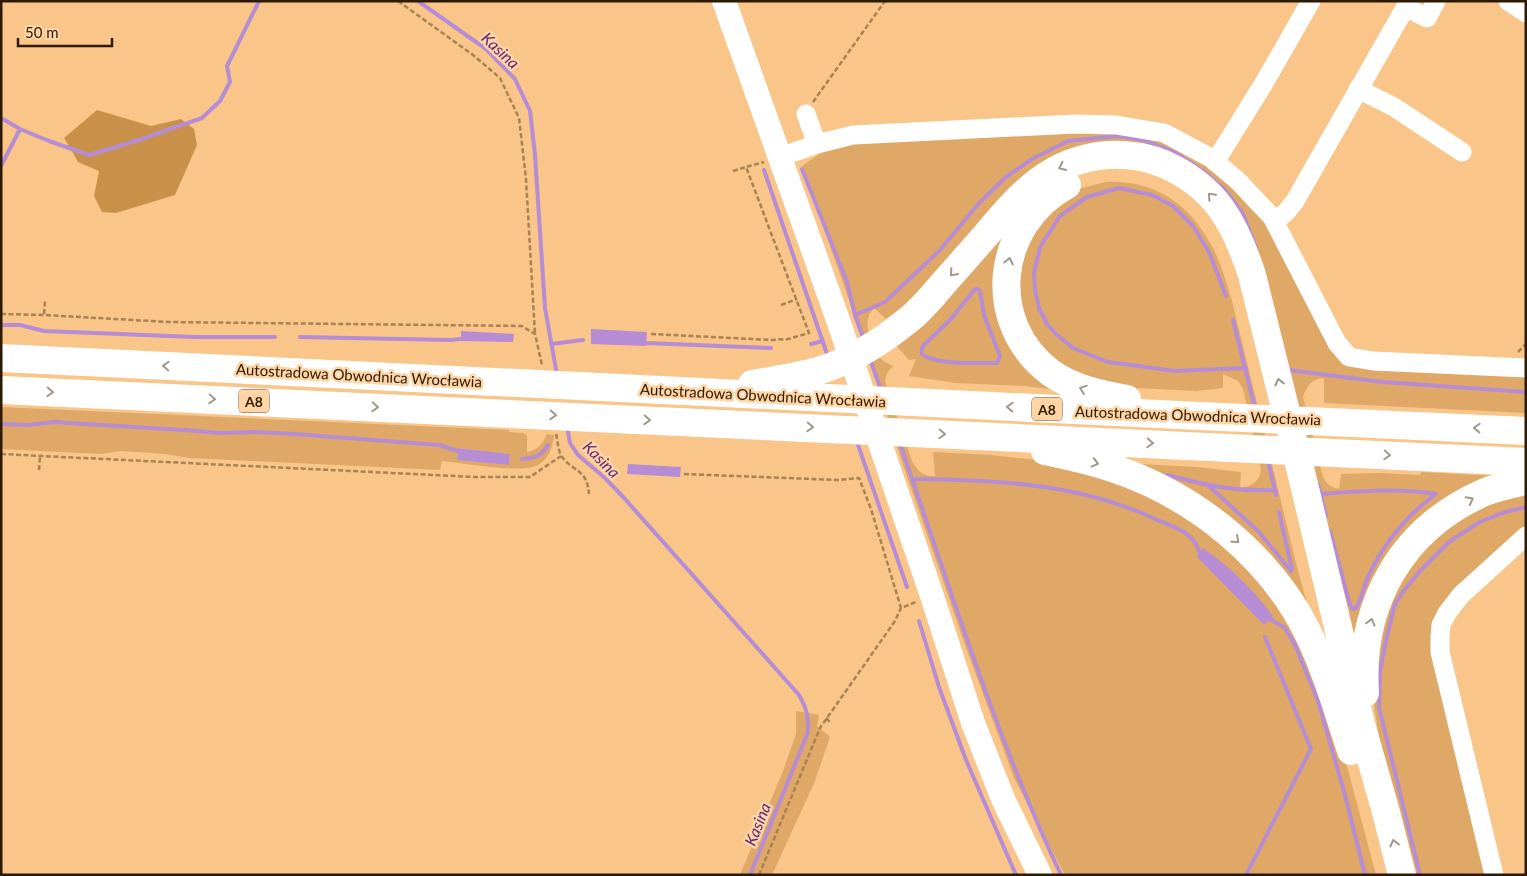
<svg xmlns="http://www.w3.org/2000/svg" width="1527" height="876" font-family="Lato,sans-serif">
	<rect width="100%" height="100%" fill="#f9c589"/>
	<!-- green -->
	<path fill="#dfa866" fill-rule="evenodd" d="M1105,131l59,11 43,22 52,48 76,140 191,20v41l-202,-10v-25c-13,1 -17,8 -21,19l19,77c3,9 8,13 17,15l2,-15 39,-1 40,2 1,-3 76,4 -53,32 -87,151 -127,-456 -135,-55 -186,154 -23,17 -12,-11c-11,12 -6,24 0,38 2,5 4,10 8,14 3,2 7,4 11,6l-6,7 -2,8 27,80c7,11 10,15 23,15l-2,-24 58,3 65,7 62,16 117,70 62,78 46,125 33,124h-311l-51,-97 -49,-133 -66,-192 -36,-113 -61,-174 29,-20 22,-5z
		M1115,162l17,1 22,4 18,7 13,7 14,11 12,12 22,33 6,14 13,39 17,67 11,55 30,110 31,131 8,38 46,184h-4c-27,-109 -54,-217 -83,-325 -11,-45 -25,-90 -36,-135 -3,-11 -4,-22 -6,-33 -5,-22 -11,-43 -16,-65 -8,-30 -15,-62 -30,-90 -14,-25 -40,-47 -68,-55 -19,-6 -41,-7 -61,-2 -80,19 -117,112 -71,181 12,17 28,30 46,40l-42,-5 -69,-3 -46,-7 7,-17 -7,1 -16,-18c24,-18 44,-38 64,-60 44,-53 82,-116 158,-120z
		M1106,182c46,-2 82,20 104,61 10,16 15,36 21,54l67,274 18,64 -28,-43 -167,-129 76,4 44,5 -1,16c11,-1 19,-6 21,-18l-18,-81 -5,-8 -15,-7v14l-27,3 -59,-3 -1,5 -49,-10 -49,-34 -23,-56 13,-60 50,-44z
		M1,407l508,23v2l15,1 3,3v16c11,-2 16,-8 20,-18l7,1c-1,11 -4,23 -16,30 -16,9 -75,-2 -96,-4l-2,9 -251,-12 -24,-4 -44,-3 -20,3 -100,-5zM458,448l52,6 -1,11 -52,-5z
		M1526,488v42l-88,92 52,253h-77l-34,-137 -7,-45 -1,-28 22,-79 54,-64z
		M796,711l23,4 -2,11 13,11 -15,44 -43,94h-32l43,-104 13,-37z"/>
	<!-- forest -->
	<path fill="#c89049" d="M97,110l54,16 30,-7 13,10 3,16 -22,50 -59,18 -14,-1 -8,-16 5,-25 -21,-9 -6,-11 -8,-13z"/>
	<!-- water -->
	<path fill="#b68cd4" d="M591,329l56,3 -1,14 -55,-2z
		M461,331l53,3 -1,8 -52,-1z
		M458,448l52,6 -1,11 -52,-5z
		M628,464l53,3 -1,10 -53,-3z
		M1203,548c27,19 50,41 70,68l-9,9 -67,-68z"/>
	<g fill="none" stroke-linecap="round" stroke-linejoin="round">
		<!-- stream -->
		<path stroke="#b68cd4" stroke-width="4" d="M418,1l68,48 29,30 15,32 5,44 10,153 12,67
			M1,118l19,11 29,12 40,14 50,-15 63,-22 18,-17 10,-19 -3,-16 32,-65
			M1,166l19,-37
			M802,169l45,113 8,33 9,25
			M764,170l64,187
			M977,289l3,2 4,24 16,41 -3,7c-18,0 -63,2 -75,-9v-6l2,-3 27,-26 23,-29z
			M1226,296l-17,-44 -16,-26 -20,-20 -21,-11 -33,-7 -32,9 -27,19 -20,31 -6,26 1,17 4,18 8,16 9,10 17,14 35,14 67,9 71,-3
			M855,315l30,-13 54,-51 41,-49 26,-25 26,-18 36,-18 50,-5 25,4 31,12 29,19 21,18 19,25 13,34
			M1233,320l22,88
			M1,325h19l24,6 151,6h80
			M300,337l151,3 9,-1
			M646,343l125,5
			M551,344l32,-4
			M811,344l12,-3
			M870,359l11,31
			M1288,370l95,12 143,10
			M1,424l28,1 25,-3 129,8 37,3 35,-1 39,2 145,11 19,6
			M567,426l3,17 8,12 27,23 20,21 174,196c7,12 10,22 9,37l-58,143
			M856,439l51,148
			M899,441c51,146 96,294 162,434
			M522,459c12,-1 20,-3 26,-14
			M1268,461l7,29
			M1167,475c38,10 68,17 108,15l1,5
			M912,479c83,1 165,4 241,39 12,6 31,11 40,22 3,3 5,9 7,13
			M1318,484l8,32
			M1209,486l50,46 32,39 1,-2 -13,-57
			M1321,494c37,-3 77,-6 115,0 -30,22 -51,47 -67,81 -5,10 -7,23 -13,33l-3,1 -3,-4 -20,-74
			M1270,619l15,9 10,17 23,56 27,94 20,80
			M919,621l20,66 27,73 50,115
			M1246,875l65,-126 -46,-112
			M1420,875l-41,-168 1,-36 6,-31 9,-36 7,-11 18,-22 29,-29 29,-19 24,-10 24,-6"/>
		<!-- path -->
		<path stroke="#a98254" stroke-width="2.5" stroke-dasharray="5 2.5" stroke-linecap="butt" d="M398,1l75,54 27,23 19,40 7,61 9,155
			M813,102l72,-101
			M733,171l13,-4
			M781,305l16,-6
			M1,314l43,1 125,7 353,4 13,8 7,31
			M44,314l1,-13
			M651,334l121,6 16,-1 21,-6 -63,-166 18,-5
			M1518,352l8,-8
			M556,434c2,7 2,18 6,23 13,16 25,12 27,37
			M1,454l474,23h55l31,-21
			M39,470l1,-14
			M684,474l154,6 21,-2 12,31 30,99 15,-6
			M826,718l4,4
			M759,875l61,-147 75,-107 6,-13"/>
		<!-- minor -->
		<path stroke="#fff" stroke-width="19" d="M1508,1l18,12
			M1406,7l21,11 9,-17
			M1358,89l36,18 68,45
			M806,114l11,30
			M780,157l37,-13 36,-9 222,-11 41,1 48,8 47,25 27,23 34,36 65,126 12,14 24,4 153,7
			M1215,162l49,-79 47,-82
			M1275,222l12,-11 8,-10 114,-200
			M1494,875l-54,-223v-15l1,-12 6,-12 14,-18 65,-59"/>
		<!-- major -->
		<path stroke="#fff" stroke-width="24" d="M724,1l114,319 94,276 41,127 30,76 37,76"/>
		<!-- highway -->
		<path stroke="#fff" stroke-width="28" d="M1067,185c-72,39 -83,138 -16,188 23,16 49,21 76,26
			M1,358l1198,58 327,15
			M752,384c22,-4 45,-7 66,-13 33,-10 62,-28 89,-50 13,-10 24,-23 34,-35 15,-17 30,-34 45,-51 34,-41 65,-76 122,-80 19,-1 39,2 56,9 52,23 71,59 88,111l51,205 58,244 25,88 16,63
			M1,390l1525,72
			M1045,451c24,5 48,10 70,18 80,27 155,87 193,164 18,37 30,78 43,118
			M1365,693c-6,-90 37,-165 120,-201 13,-5 28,-8 41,-11"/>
	</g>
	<!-- one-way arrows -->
	<defs><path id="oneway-chevron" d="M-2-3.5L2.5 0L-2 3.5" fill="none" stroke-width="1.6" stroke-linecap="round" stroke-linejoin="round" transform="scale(1.25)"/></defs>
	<g stroke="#a0988d">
		<use href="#oneway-chevron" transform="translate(1062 167) rotate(155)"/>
		<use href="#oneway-chevron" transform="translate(1211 196) rotate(-133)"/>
		<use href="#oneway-chevron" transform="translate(1009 261) rotate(-77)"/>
		<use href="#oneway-chevron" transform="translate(953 273) rotate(131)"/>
		<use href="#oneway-chevron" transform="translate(166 366) rotate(-177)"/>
		<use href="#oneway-chevron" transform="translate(1279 382) rotate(-104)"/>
		<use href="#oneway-chevron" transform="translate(1083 389) rotate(-161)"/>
		<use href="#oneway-chevron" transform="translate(50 392) rotate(3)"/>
		<use href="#oneway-chevron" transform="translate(212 399) rotate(3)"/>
		<use href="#oneway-chevron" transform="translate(375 407) rotate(3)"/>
		<use href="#oneway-chevron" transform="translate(1010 407) rotate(-177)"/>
		<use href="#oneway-chevron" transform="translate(553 415) rotate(3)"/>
		<use href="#oneway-chevron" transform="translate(647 420) rotate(3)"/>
		<use href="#oneway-chevron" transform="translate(810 427) rotate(3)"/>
		<use href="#oneway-chevron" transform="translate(1477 428) rotate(-177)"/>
		<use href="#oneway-chevron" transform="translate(942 434) rotate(3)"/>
		<use href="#oneway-chevron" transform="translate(1150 443) rotate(3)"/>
		<use href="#oneway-chevron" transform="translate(1387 455) rotate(3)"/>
		<use href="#oneway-chevron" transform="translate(1095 463) rotate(15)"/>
		<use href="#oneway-chevron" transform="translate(1470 500) rotate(-28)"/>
		<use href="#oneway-chevron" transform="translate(1236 540) rotate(43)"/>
		<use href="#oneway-chevron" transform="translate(1371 622) rotate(-75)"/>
		<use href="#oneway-chevron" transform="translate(1394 843) rotate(-104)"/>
	</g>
	<g text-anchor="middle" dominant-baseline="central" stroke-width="5" stroke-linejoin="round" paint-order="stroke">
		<!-- shield labels -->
		<g fill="#ffd5a5" stroke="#6c5233" stroke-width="1">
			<rect x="239" y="389.5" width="30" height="23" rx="4"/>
			<rect x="1032" y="397.5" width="30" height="23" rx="4"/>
		</g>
		<g font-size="14" font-weight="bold" fill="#2d1a02">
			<text x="254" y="401">A8</text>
			<text x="1047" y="409">A8</text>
		</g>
		<!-- street labels -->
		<g font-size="15" fill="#2d1a02" stroke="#ffd5a5">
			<text transform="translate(359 375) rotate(3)">Autostradowa Obwodnica Wrocławia</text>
			<text transform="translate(763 395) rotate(3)">Autostradowa Obwodnica Wrocławia</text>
			<text transform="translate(1198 415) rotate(2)">Autostradowa Obwodnica Wrocławia</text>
		</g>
		<!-- water labels -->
		<g font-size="16" font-style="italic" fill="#5d287d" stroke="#ffd5a5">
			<text transform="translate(501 50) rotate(43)">Kasina</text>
			<text transform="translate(602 459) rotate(45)">Kasina</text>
			<text transform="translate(757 824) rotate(-68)">Kasina</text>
		</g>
	</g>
	<!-- border -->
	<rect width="1527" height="876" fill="none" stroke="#2d1a02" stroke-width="5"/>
	<!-- scale -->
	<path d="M18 38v8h94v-8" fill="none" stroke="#2d1a02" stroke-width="2.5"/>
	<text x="25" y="38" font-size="15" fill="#2d1a02" stroke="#ffd5a5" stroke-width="4" paint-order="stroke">50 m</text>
</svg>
